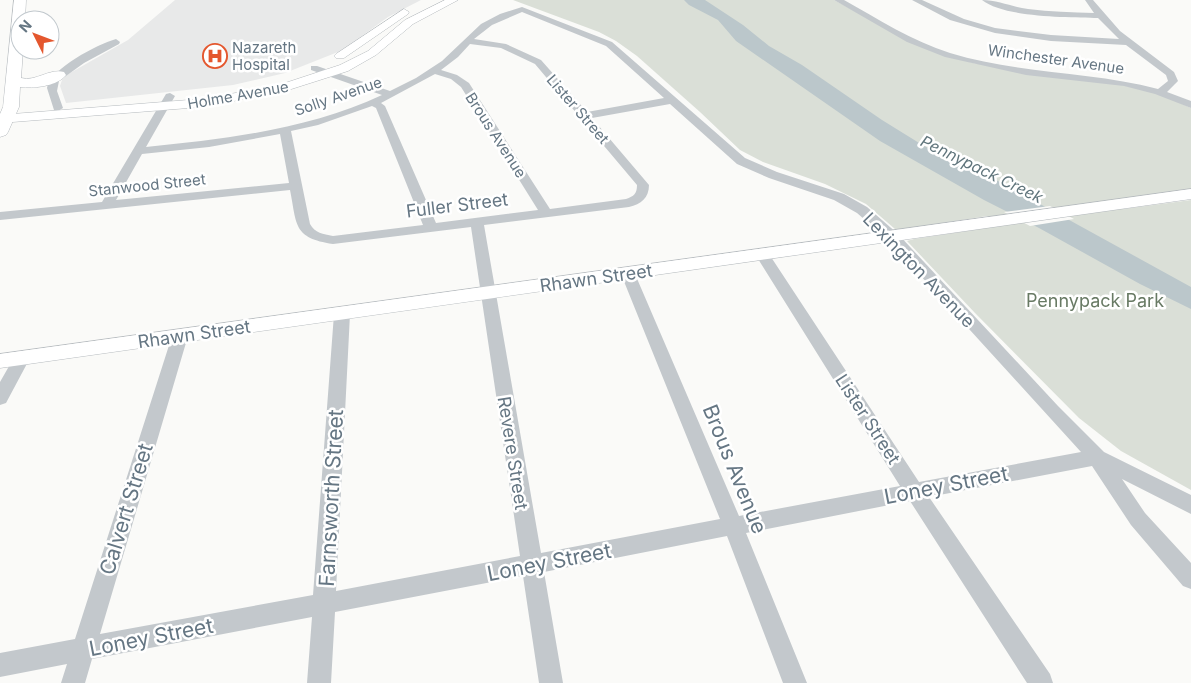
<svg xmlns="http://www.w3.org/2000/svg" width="1191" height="683" font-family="Inter,sans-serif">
	<rect width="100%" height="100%" fill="#fafaf8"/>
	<!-- built -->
	<path fill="#e8e9e9" d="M175,0h246l-33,17 -45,33 -58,23 -52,12 -167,18 -6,-17 3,-9 65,-37z"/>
	<!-- green -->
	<path fill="#dadfd7" d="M513,0h321l80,43 59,20 132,18 55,13 31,14v81l-80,12 12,8 68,-9v290l-70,-39 -42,-33 -104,-105 -68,-72 7,-2 85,-13 -12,-10 -87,14 -5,-1 -29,-25 -41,-20 -62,-22 -23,-12 -40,-38 -63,-56 -21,-15 -17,-9z"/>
	<!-- water -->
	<path fill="#bbc7cb" d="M684,0h21l38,25 26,21 33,19 80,55 42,26 78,37 189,104v22l-51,-25 -101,-56 -55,-28 -104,-59 -144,-100 -18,-21 -29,-15z"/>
	<!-- pier -->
	<path fill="#fafaf8" d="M1050,206l24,13 -44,7 -26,-14z"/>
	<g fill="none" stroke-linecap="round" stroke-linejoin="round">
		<defs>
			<path id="major" d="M445,0h13l-45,24 -37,31 -28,16 -66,21 -81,15 -201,16v-8l201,-16 75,-13 64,-21 28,-14 37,-31z
				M404,9l5,3 -1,2 -64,44h-8l-2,-2 2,-2z
				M1191,189v10l-1191,169v-14z"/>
			<path id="highway" d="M14,0h12l-1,20h-5v30h3l-2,28c15,4 28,-10 43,-6l2,3c-8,11 -33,14 -46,12l-1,20 -11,25 -2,3 -6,2v-23l3,-7z"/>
		</defs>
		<!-- major casing -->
		<use href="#major" stroke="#b5babe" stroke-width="1"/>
		<!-- highway casing -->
		<use href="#highway" stroke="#b4b9bd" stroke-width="1"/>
		<!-- minor -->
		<path fill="#c3c8cc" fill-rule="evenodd" d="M834,0h10c34,19 68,41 106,53 68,21 140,18 208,36l10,-8 -2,-6 -40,-30 -75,-4 -56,-8 -45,-13 -38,-20h10l42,19 31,9 56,7 68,4 -21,-21c-29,-1 -93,0 -116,-18 16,0 30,7 46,9 22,3 44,3 66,4l-9,-13h8l27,31 54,41 4,9 -11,11 24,9v7l-36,-14 -31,-8 -98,-11 -81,-18 -38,-15z
			M522,7l90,35 133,116 32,14 67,22 23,13 31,27 160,172 46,46 87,43v19l-69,-35 23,34 46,50v26l-8,-3 -52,-61 -39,-59 -163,31 121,177 3,9h-26l-117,-182 -164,32 61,150h-24l-56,-147 -183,36 19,111h-24l-16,-107 -188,36 -4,71h-24l5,-66 -220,42 -7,24h-24l6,-19 -67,13v-24l75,-14 97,-303 2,-4 6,-1 6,1 2,4 -88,298 213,-39 21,-281 2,-4h12l2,4 -14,277 184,-35 -49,-329 -138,17c-40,-6 -36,-19 -43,-54l-290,30v-8l102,-10 64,-108 4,-1 5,3 -29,51c80,-8 164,-18 236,-52l-71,-25v-4h6l73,25 26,-13 26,-17 39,-37 19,-10zM522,12l84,34 58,52 -77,14 -46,-52 -35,-16 -32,-5 18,-14zM470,44l31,4 34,16 102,121c0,9 -3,11 -11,14l-76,10 -81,-126 -12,-8 -16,-5 17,-13zM435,74l16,5 10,8 77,123 -102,13 -51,-117 -4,-3zM670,104l67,60 32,14 65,22 23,13 31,27 193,212 -162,30 -150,-228 -2,-3h-10l-2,3 145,232 -161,30 -104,-242 -2,-3h-10l-2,3 99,245 -179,34 -57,-328 145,-18c12,-3 20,-9 20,-22l-57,-67zM372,106l4,2 47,117 -90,11c-10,-2 -18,-3 -23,-12l-19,-93 27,-6zM280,134l9,49 -173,17 26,-46 67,-7z
			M116,39l4,3 -1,2 -35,19 -25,18 -2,10 6,17 -5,3 -4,-1 -7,-22c3,-19 51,-44 69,-49z
			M22,352l6,2 2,4 -24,45 -6,2v-23l16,-28z"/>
		<!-- major -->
		<use href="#major" fill="#fff" fill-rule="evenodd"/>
		<!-- highway -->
		<use href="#highway" fill="#fff" fill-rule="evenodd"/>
	</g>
	<!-- icons -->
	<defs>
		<symbol id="hospital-ring" viewBox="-11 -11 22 22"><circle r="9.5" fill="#fff" stroke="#e4572e" stroke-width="1.5"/><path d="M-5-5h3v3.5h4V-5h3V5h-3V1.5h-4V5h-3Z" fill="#e4572e"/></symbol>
	</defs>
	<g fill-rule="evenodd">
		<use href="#hospital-ring" x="201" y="42" width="28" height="28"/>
	</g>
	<g text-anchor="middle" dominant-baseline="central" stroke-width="5" stroke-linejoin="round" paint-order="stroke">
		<!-- far-poi labels -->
		<g font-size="15" fill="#657683" stroke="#fff" text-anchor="start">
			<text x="232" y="47">Nazareth<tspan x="232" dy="17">Hospital</tspan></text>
		</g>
		<!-- far-street labels -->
		<g font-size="15" fill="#657683" stroke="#fff">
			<text transform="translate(1056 59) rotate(8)">Winchester Avenue</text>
			<text transform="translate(238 95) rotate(-10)">Holme Avenue</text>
			<text transform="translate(338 96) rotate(-19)">Solly Avenue</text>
			<text transform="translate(578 109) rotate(49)">Lister Street</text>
			<text transform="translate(496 135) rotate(57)">Brous Avenue</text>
			<text transform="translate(147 185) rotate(-6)">Stanwood Street</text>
		</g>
		<!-- far-water labels -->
		<g font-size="16" font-style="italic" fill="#60757c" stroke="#fff">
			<text transform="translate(982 169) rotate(26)">Pennypack Creek</text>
		</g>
		<!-- street labels -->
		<g font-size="18" fill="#657683" stroke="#fff">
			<text transform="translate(457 205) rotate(-7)">Fuller Street</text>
			<text transform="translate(919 270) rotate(46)">Lexington Avenue</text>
			<text transform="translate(596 278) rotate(-8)">Rhawn Street</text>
			<text transform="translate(194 334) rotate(-8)">Rhawn Street</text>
			<text transform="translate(868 419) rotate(57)">Lister Street</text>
			<text transform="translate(513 453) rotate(81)">Revere Street</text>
		</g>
		<!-- park labels -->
		<g font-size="18" fill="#687a64" stroke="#fff">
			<text x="1095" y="300">Pennypack Park</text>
		</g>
		<!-- near-street labels -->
		<g font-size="21" fill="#657683" stroke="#fff">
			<text transform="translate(735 469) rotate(68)">Brous Avenue</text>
			<text transform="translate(946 485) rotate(-11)">Loney Street</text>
			<text transform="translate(331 498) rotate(-87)">Farnsworth Street</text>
			<text transform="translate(126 509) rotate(-73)">Calvert Street</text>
			<text transform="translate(549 562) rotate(-11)">Loney Street</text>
			<text transform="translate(151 637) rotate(-11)">Loney Street</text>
		</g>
	</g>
	<!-- north arrow -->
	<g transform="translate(35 35) rotate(312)"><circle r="24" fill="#ffffff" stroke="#c1c8cd"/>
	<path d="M0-4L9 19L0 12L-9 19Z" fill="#e4572e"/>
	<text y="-8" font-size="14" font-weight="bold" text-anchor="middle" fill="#657683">N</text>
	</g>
</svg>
